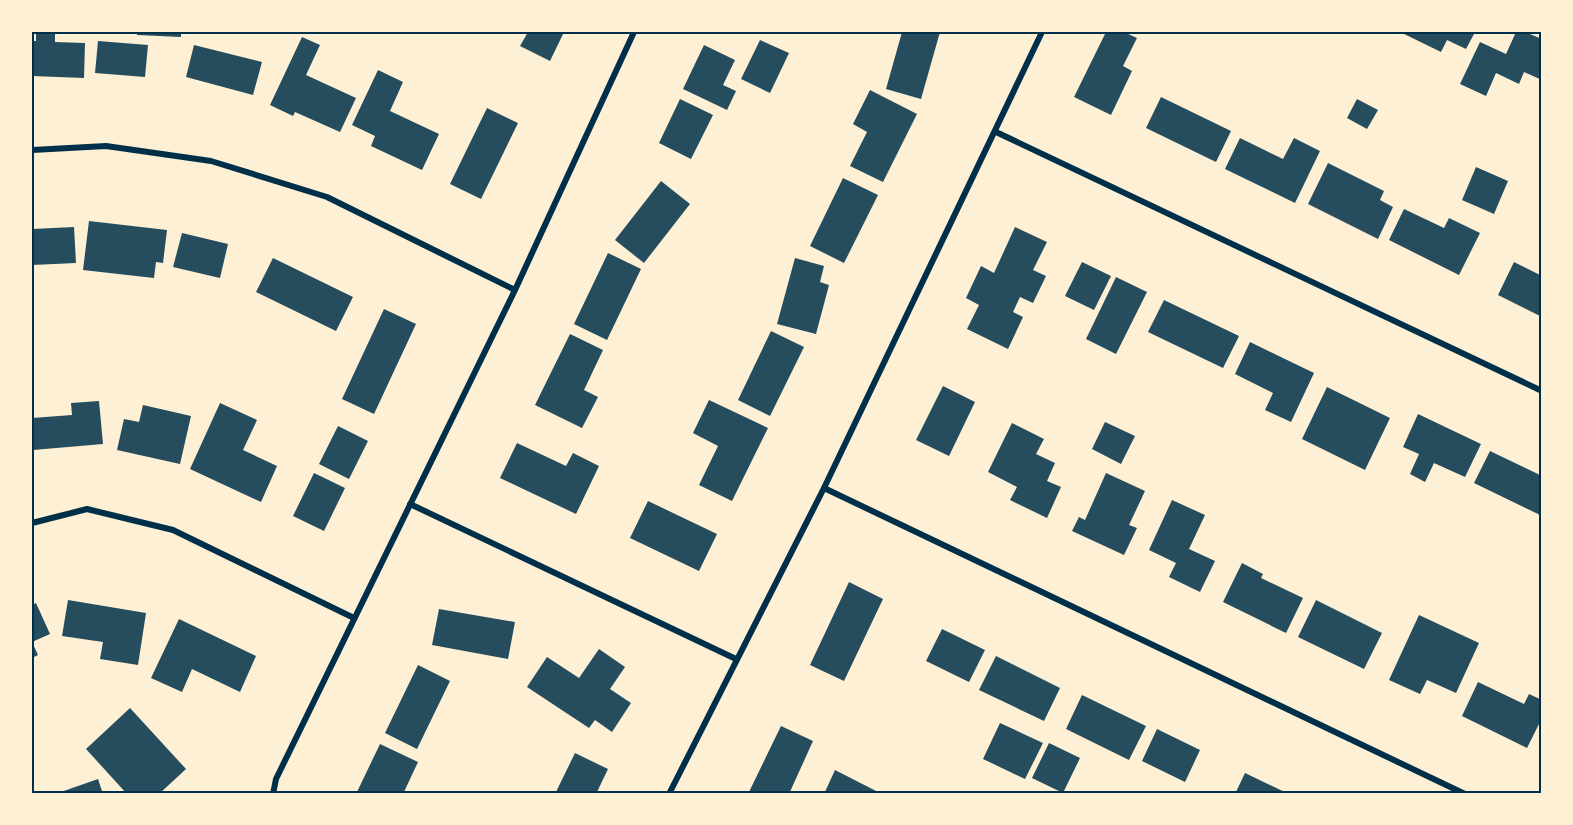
<svg xmlns="http://www.w3.org/2000/svg" width="1573" height="825" font-family="Mulish,sans-serif">
	<rect width="100%" height="100%" fill="#fdf0d5"/>
	<!-- building -->
	<path fill="#264d5e" d="M36,32h19v10l30,1 -1,35 -52,-2v-35h4z
		M137,32h44v5l-44,-2z
		M528,32h36l-14,29 -30,-15z
		M902,32h38l-19,67 -35,-10z
		M1106,32h18l13,6 -14,28 9,5 -21,44 -37,-18z
		M1400,32h75l-9,17 -19,-9 -6,12z
		M1516,32h9l17,7v41l-18,-8 -5,12 -23,-11 -10,23 -26,-12 20,-42 26,12z
		M302,37l18,8 -14,30 50,23 -16,34 -45,-20 -2,4 -23,-11z
		M760,40l29,13 -19,40 -29,-14z
		M98,41l50,4 -3,32 -50,-4z
		M194,45l68,17 -9,33 -67,-18z
		M704,45l31,15 -12,25 13,6 -9,19 -44,-21z
		M378,70l25,12 -13,29 49,23 -17,36 -51,-24 4,-10 -23,-11z
		M870,90l47,24 -34,68 -33,-16 17,-34 -14,-8z
		M1161,97l70,34 -15,31 -70,-34z
		M680,99l33,16 -22,44 -32,-16z
		M1357,99l21,11 -11,19 -20,-11z
		M487,108l31,15 -37,76 -31,-15z
		M1240,138l43,21 11,-21 26,13 -25,52 -70,-34z
		M1328,163l56,28 -4,9 13,7 -15,32 -70,-35z
		M1476,167l32,14 -14,33 -32,-14z
		M843,178l35,17 -34,68 -34,-17z
		M661,181l29,23 -46,59 -29,-23z
		M1404,209l40,19 5,-10 31,15 -21,42 -70,-35z
		M89,221l78,9 -4,33 -7,-1 -2,16 -71,-8z
		M74,227l2,36 -44,2v-36z
		M1015,227l32,15 -14,28 13,6 -13,27 -13,-6 -7,15 10,5 -15,32 -41,-20 12,-24 -13,-7 15,-32 13,7z
		M182,233l46,11 -8,34 -47,-11z
		M608,253l33,16 -34,71 -33,-16z
		M273,258l80,39 -17,34 -80,-39z
		M795,258l29,8 -4,16 9,3 -13,49 -39,-10z
		M1082,262l29,14 -17,34 -29,-14z
		M1514,262l28,14v41l-44,-22z
		M1116,277l31,15 -31,62 -30,-15z
		M1164,300l75,36 -16,32 -75,-36z
		M384,309l32,15 -42,90 -32,-15z
		M771,331l33,16 -34,69 -32,-16z
		M570,334l33,16 -19,40 14,7 -16,31 -47,-23z
		M1250,342l64,31 -23,49 -26,-12 8,-17 -38,-19z
		M943,386l32,16 -26,54 -33,-16z
		M1327,387l63,31 -25,52 -63,-31z
		M709,400l59,28 -36,73 -33,-16 19,-39 -25,-13z
		M99,401l4,43 -70,6 -1,-32 40,-3 -1,-12z
		M220,403l37,17 -14,30 34,16 -16,36 -71,-33z
		M143,405l48,11 -11,48 -63,-14 7,-31 15,3z
		M1418,414l63,30 -16,33 -31,-14 -9,19 -15,-8 9,-20 -16,-7z
		M1105,422l30,14 -14,28 -29,-15z
		M1012,423l32,16 -8,15 19,9 -8,18 14,6 -14,31 -37,-18 7,-13 -29,-15z
		M338,426l30,15 -19,38 -30,-15z
		M517,443l49,23 7,-13 26,13 -23,48 -76,-36z
		M1490,451l52,25 -2,39 -66,-32z
		M314,473l31,15 -21,43 -31,-15z
		M1106,473l39,18 -16,34 8,3 -13,27 -52,-24 7,-14 6,3z
		M1172,500l33,15 -16,34 26,12 -15,31 -31,-15 7,-14 -27,-13z
		M648,501l69,33 -18,37 -69,-33z
		M1242,563l21,11 -2,4 42,20 -17,35 -63,-31z
		M849,582l34,17 -39,82 -34,-16z
		M68,600l78,13 -8,52 -38,-6 3,-17 -41,-6z
		M1316,600l66,33 -18,36 -66,-32z
		M36,603l14,31 -18,8 6,13 -6,3v-53z
		M439,609l76,13 -7,37 -76,-14z
		M1419,615l60,28 -23,50 -29,-13 -7,14 -31,-14z
		M179,619l77,37 -16,36 -48,-23 -10,23 -31,-14z
		M942,629l43,21 -16,32 -43,-21z
		M599,649l26,18 -15,22 21,14 -19,29 -17,-12 -6,8 -62,-41 20,-30 32,21z
		M996,656l64,32 -16,33 -65,-31z
		M418,665l32,16 -33,68 -32,-16z
		M1478,682l46,22 5,-10 13,6v18l-15,30 -65,-32z
		M1082,695l64,31 -17,34 -63,-31z
		M130,708l56,61 -27,25h-32l-41,-45z
		M1000,723l43,20 -18,36 -42,-20z
		M781,726l32,15 -24,53h-41z
		M1157,729l43,21 -15,32 -43,-21z
		M1049,743l31,15 -17,35 -31,-15z
		M380,744l38,18 -15,32h-47z
		M575,753l33,16 -12,25h-41z
		M835,770l47,24h-58z
		M1245,773l44,21h-54z
		M98,779l5,15h-45v-1z"/>
	<g fill="none" stroke-linecap="round" stroke-linejoin="round">
		<!-- minor -->
		<path stroke="#003049" stroke-width="6" d="M996,132l546,259
			M32,150l74,-4 105,15 116,36 188,93
			M824,488l641,306
			M410,504l326,155
			M32,523l55,-14 86,21 181,88
			M273,794l3,-15 239,-489 119,-258
			M669,794l155,-306 218,-456"/>
	</g>
	<!-- border -->
	<rect width="1573" height="825" fill="none" stroke="#fdf0d5" stroke-width="66"/>
	<rect x="33" y="33" width="1507" height="759" fill="none" stroke="#003049" stroke-width="2"/>
</svg>
